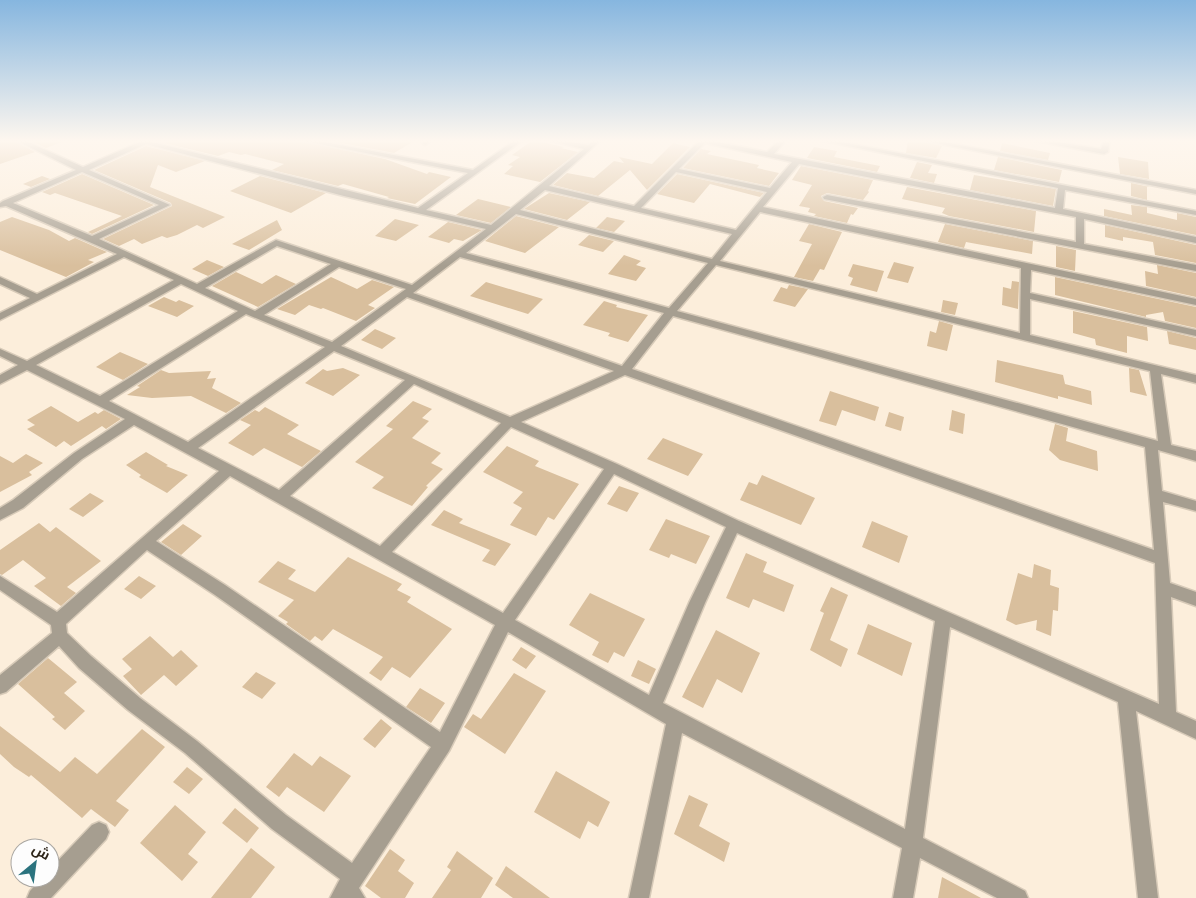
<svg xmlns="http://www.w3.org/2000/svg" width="1196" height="898" font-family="'Golos Text',Cairo,sans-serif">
	<rect width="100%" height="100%" fill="#fceedb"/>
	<!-- building -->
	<path fill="#d9bf9d" d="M0,140h13l22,12 -35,12z
		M29,140h32l1,2 -16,6z
		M170,140h127l88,19 42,15 2,-2 22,5 -36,27 -28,-6 2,-1 -46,-13 -5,2 -66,-16 12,-6 -39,-10 -4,1 -12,-3 -11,4 -54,-13z
		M325,140h91l-22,13z
		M533,140l31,7 -3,1 17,4 -38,30 -36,-8 9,-8 -5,-1 12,-8 -8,-2z
		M908,140h10l24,6 -6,12 -30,-5z
		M673,143l17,4 -43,43 -17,-20 -32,26 -45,-11 14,-12 27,5 20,-17 10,2 -5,-6 33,7z
		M1002,143l48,10 -2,7 -48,-9z
		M146,146l59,15 -29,11 -18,-7 -8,22 75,30 -22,11 -6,-3 -20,10 -10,3 -5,-2 -20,8 -8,-5 -15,7 -16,-7 69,-33 -1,-3 -77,-33z
		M814,147l23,4 -3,6 46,9 -3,6 -70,-14z
		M701,149l10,2 -4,3 52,11 -2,3 22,5 -10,13 -86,-18z
		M998,157l64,13 -3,12 -65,-12z
		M1118,157l30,5 1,17 -29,-5z
		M917,162l15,3 -4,8 9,1 -3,9 -24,-5z
		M801,166l72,14 -5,11 1,1 -6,8 -36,-7 -6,3 3,5 34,7 -5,7 -2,-1 -4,9 -33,-7 2,-2 -8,-2 2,-4 -11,-2 13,-21 -20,-5z
		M82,174l72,31 -62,29 -4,-2 34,-16 -67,-23 -5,2 -8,-3z
		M677,174l87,19 -4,4 -50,-13 -16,19 -37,-9z
		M974,175l82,14 -3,17 -83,-16z
		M42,176l8,3 -19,8 -8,-3z
		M260,176l66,17 -35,20 -61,-22z
		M1131,183l19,4h-3v13l-16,-4z
		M907,187l129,24 -2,21 -85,-16 -7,-3 3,-5 -43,-9z
		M549,193l41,9 -23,18 -43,-11z
		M478,199l33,8 -20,16 -35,-8z
		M1131,205l16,2v6l30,7v-7l19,4v18l-92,-19v-7l28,6z
		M516,216l43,11 -34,26 -40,-12z
		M12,217l37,13 20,11 6,-3 32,14 -19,8 6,2 -28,15 -66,-27v-28z
		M607,217l18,4 -11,11 -18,-4z
		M395,219l24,6 -23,16 -21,-5z
		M277,220l5,10 -33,20 -17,-6z
		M448,222l34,8 -19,11 -9,-2 -5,4 -21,-6z
		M809,224l33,8 -18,38 -4,-1 -7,12 -19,-4 18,-33 -13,-3z
		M945,224l88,17 -1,13 -66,-12 -2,6 -26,-6z
		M1105,225l91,20v18l-41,-8 -2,-13 -30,-5v4l-18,-4z
		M589,235l25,6 -11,11 -25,-7z
		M1056,246l20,4 -1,21 -19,-4z
		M624,255l17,6 -5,4 10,3 -10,13 -28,-7z
		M207,260l17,7 -16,9 -16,-7z
		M894,262l20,5 -6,16 -21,-5z
		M853,264l31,7 -7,21 -27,-7 3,-7 -5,-2z
		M1157,265l39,8v24l-50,-11 -1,-15 13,3z
		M236,272l26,12 14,-9 20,9 -38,23 -46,-21z
		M331,277l26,12 15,-9 22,7 -26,18 7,3 -19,13 -33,-13 -2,1 -12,-4 -14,10 -18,-6z
		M1055,277l141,30v21l-31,-7 -2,-9 -17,3v2l-91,-22z
		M1012,281l7,1 -1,27 -16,-4 1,-18 8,2z
		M486,282l57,17 -15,15 -58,-18z
		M789,285l19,4 -13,18 -22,-6 8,-14 6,2z
		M164,297l12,5 3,-2 15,6 -17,11 -29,-11z
		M943,300l15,3 -3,12 -14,-3z
		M604,301l13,4 -1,2 32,8 -20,27 -20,-6 2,-3 -27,-8z
		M1073,311l74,16 1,14 -21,-5v17l-31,-8 -1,-6 -22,-6z
		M939,321l14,4 -6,26 -20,-5 3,-15 6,2z
		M375,329l21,9 -14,11 -21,-9z
		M1167,331l29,7v12l-27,-6z
		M120,352l28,12 -25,16 -27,-13z
		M997,360l66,15 2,9 26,7 1,14 -34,-9v3l-63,-17z
		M343,368l17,7 -27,21 -28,-13 18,-14 4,2z
		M1129,368l10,2 8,26 -17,-4z
		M161,370l8,3 42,-2 -4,8 9,-1 -4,10 29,15 -15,10 -35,-17 -39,2 -25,-3 13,-8 -3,-1z
		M830,391l49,16 -4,14 -33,-11 -6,16 -17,-5z
		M413,401l19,8 -10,9 7,3 -17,17 29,15 -10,10 12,6 -17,17 2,1 -16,19 -40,-18 12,-11 -29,-15 38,-33 -7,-3z
		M51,406l27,16 17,-10 3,2 6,-4 17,9 -15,10 -4,-3 -31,20 -7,-5 -8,6 -29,-18 8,-4 -8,-5z
		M265,407l34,18 -12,9 34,17 -19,16 -38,-19 -11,8 -25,-13 23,-18 -11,-5 15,-10 4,2z
		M952,410l13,4 -2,20 -14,-4z
		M889,412l15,5 -3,14 -16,-5z
		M1055,424l13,4 -2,13 31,10 1,20 -38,-11 -11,-10z
		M663,438l40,16 -15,22 -41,-17z
		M507,446l32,15 -4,5 44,18 -25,36 -6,-3 -12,19 -26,-11 12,-17 -9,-5 10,-11 -40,-20z
		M146,452l22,13 -2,1 22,9 -21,18 -28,-16 2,-2 -15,-10z
		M26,454l17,9 -14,9 3,3 -32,17v-36l13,7z
		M762,475l53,23 -14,27 -61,-25 9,-18 8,3z
		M619,486l20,7 -12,19 -20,-8z
		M90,493l14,8 -21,16 -14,-8z
		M444,510l19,9 -4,4 52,21 -16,22 -13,-5 8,-11 -59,-25z
		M666,519l44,17 -14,28 -25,-10 -2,4 -20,-8z
		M872,521l36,15 -9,27 -37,-16z
		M39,523l11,9 6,-5 45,34 -34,26 9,6 -15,13 -27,-20 12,-8 -23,-18 -21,15 -2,-1v-24z
		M183,524l19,12 -21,19 -20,-13z
		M746,553l21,9 -4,10 31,13 -10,27 -31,-13 -4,9 -23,-10z
		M348,557l54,27 -5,6 14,7 -4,5 45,27 -42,49 -18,-11 -11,14 -12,-8 14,-16 -50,-28 -11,12 -7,-5 -5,5 -24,-17 2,-2 -10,-6 16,-16 -36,-18 20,-21 18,9 -8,9 27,13z
		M1034,564l17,6 -1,15 9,3 -1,23 -5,-1 -2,26 -15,-6 1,-10 -21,5 -10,-5 12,-47 14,5z
		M139,576l17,10 -15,13 -17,-10z
		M831,587l17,8 -18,45 18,9 -7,18 -31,-17 14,-37 -4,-2z
		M590,593l55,26 -21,38 -10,-5 -6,11 -16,-8 7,-13 -30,-17z
		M868,624l44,19 -10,33 -45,-22z
		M716,630l44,23 -18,40 -25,-14 -14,29 -21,-11z
		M150,636l23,21 8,-7 17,16 -22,20 -12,-11 -23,20 -18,-19 9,-7 -10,-10z
		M521,647l15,9 -10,13 -14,-9z
		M48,658l29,24 -13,11 21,18 -20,19 -13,-11 3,-2 -37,-33z
		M638,660l18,9 -7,15 -18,-8z
		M256,672l20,11 -14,16 -20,-12z
		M514,673l32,18 -41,63 -41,-27 9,-13 8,5z
		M420,688l25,15 -14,20 -25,-16z
		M381,719l11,9 -17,20 -12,-9z
		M0,726l60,46 15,-15 22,17 45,-45 23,18 -49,54 13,9 -14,17 -24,-18 -9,9 -51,-43 -2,2 -15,-10 -14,-13z
		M294,753l18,13 8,-10 31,20 -27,36 -37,-25 -8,10 -13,-10z
		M187,767l16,12 -14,15 -16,-12z
		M556,771l54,31 -12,25 -10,-6 -8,18 -46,-27z
		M689,795l19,9 -9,22 31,17 -6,19 -50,-28z
		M175,805l31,27 -18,22 10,8 -16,19 -42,-38z
		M235,808l24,20 -12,15 -25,-20z
		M251,848l24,19 -24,31h-40z
		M390,849l15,11 -7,11 16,12 -9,15h-24l-16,-12z
		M457,851l36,27 -12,20h-49l19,-28 -4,-3z
		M506,866l44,32h-37l-18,-13z
		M942,877l39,21h-43z"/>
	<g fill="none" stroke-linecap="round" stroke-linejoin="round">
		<defs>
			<path id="minor" d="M15,140h9l59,27 61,-27h9l-1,2 266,66 50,-35 -169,-33h15l159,30 42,-30h8l-97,70 65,15 93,-76 -37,-9h14l27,5 6,-5h7l-52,46 85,20 64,-64 -2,-2h13l58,12 12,-12h7l-12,14 281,54 3,-20 -240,-48h14l364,71v4l-131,-25 -2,19 133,28v6l-112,-24v25l112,21v6l-372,-72 -1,-2 4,-2 249,47v-25l-277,-53 -36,43 433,92v6l-165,-35 -1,23 166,37v6l-166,-37v36l166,40v8l-35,-9 10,71 25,6v10l-38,-11 4,41 34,10v10l-33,-9 7,81 26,9v14l-25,-9 5,115 20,9v18l-60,-28 22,187h-20l-20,-196 -168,-75 -27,211 102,53 3,7h-31l-77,-40 -7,40h-20l9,-50 -220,-115 -33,165h-20l37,-174 -158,-92 -59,119 -90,137 6,10h-35l10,-19 -68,-50 -87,-76 -57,-43 -49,-42 -20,-22 -53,46 -6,2v-19l52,-42 -1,-8 -51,-35v-14l57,36 162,-141 -85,-46 -52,34 -59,49 -23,12v-12l13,-8 61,-47 51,-34 -98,-49 -27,14v-9l18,-10 -18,-9v-7l27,12 147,-81 -50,-23 -124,63v-7l30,-15 -30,-14v-7l37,17 80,-40 -111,-48 -6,1v-4l3,-2 73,-31zM705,143l87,19 -22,26 -91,-19zM146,144l198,52 142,33 -74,56 -136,-45 -79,44 -98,-45 71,-34 -81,-35zM82,172l77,33 -67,31 -79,-33zM676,172l91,20 -31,38 -95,-22zM545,190l187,44 -20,25 -192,-49zM760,212l261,56 -1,65 -300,-72zM516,214l192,49 -39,45 -203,-55zM277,246l54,18 -76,47 -50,-23zM460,257l204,56 -42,53 -209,-73zM716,265l434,106 8,70 -481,-130zM339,267l67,22 -74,53 -68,-27zM181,284l57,27 -138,85 -64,-31zM407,297l207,74 -104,46 -169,-71zM246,314l79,33 -137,95 -79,-41zM673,316l472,131 9,103 -522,-181zM334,351l71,29 -126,110 -81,-42zM625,375l530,188 4,141 -420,-183 -122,-57 -96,-42zM414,384l87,39 -121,123 -90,-50zM511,427l93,42 -101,144 -111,-61zM614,474l112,53 -37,76 -40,92 -134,-75zM230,476l265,149 -55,107 -215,-147 -69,-44zM737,533l198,88 -30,208 -242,-126 42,-100zM147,550l68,45 216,152 -79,116 -66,-48 -89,-74 -57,-43 -49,-42 -24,-23 -1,-9z
				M425,140h8l-8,5 -3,-2z
				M920,140h14l262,50v4z
				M1030,140h16l55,9 3,-9h6l-2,12 -4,2z
				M99,822l7,3 3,7 -3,7 -55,59h-24l3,-7 12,-13h8v-9l42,-44z"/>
		</defs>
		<!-- minor casing -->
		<use href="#minor" stroke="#d7cab8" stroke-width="3"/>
		<!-- minor -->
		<use href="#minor" fill="#a69e90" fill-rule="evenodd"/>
	</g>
	<!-- sky -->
	<linearGradient id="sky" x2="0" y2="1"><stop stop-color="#86b6df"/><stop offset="0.53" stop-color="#fef7ef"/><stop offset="1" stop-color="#fef7ef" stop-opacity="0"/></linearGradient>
	<rect width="1196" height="266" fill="url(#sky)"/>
	<!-- north arrow -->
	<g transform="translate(35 863) rotate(29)"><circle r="24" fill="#fdfdfd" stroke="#aaa7a2"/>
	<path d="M0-4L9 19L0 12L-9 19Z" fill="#2b737e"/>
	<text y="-8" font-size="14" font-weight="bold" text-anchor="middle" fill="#2e261a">ش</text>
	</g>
</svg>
